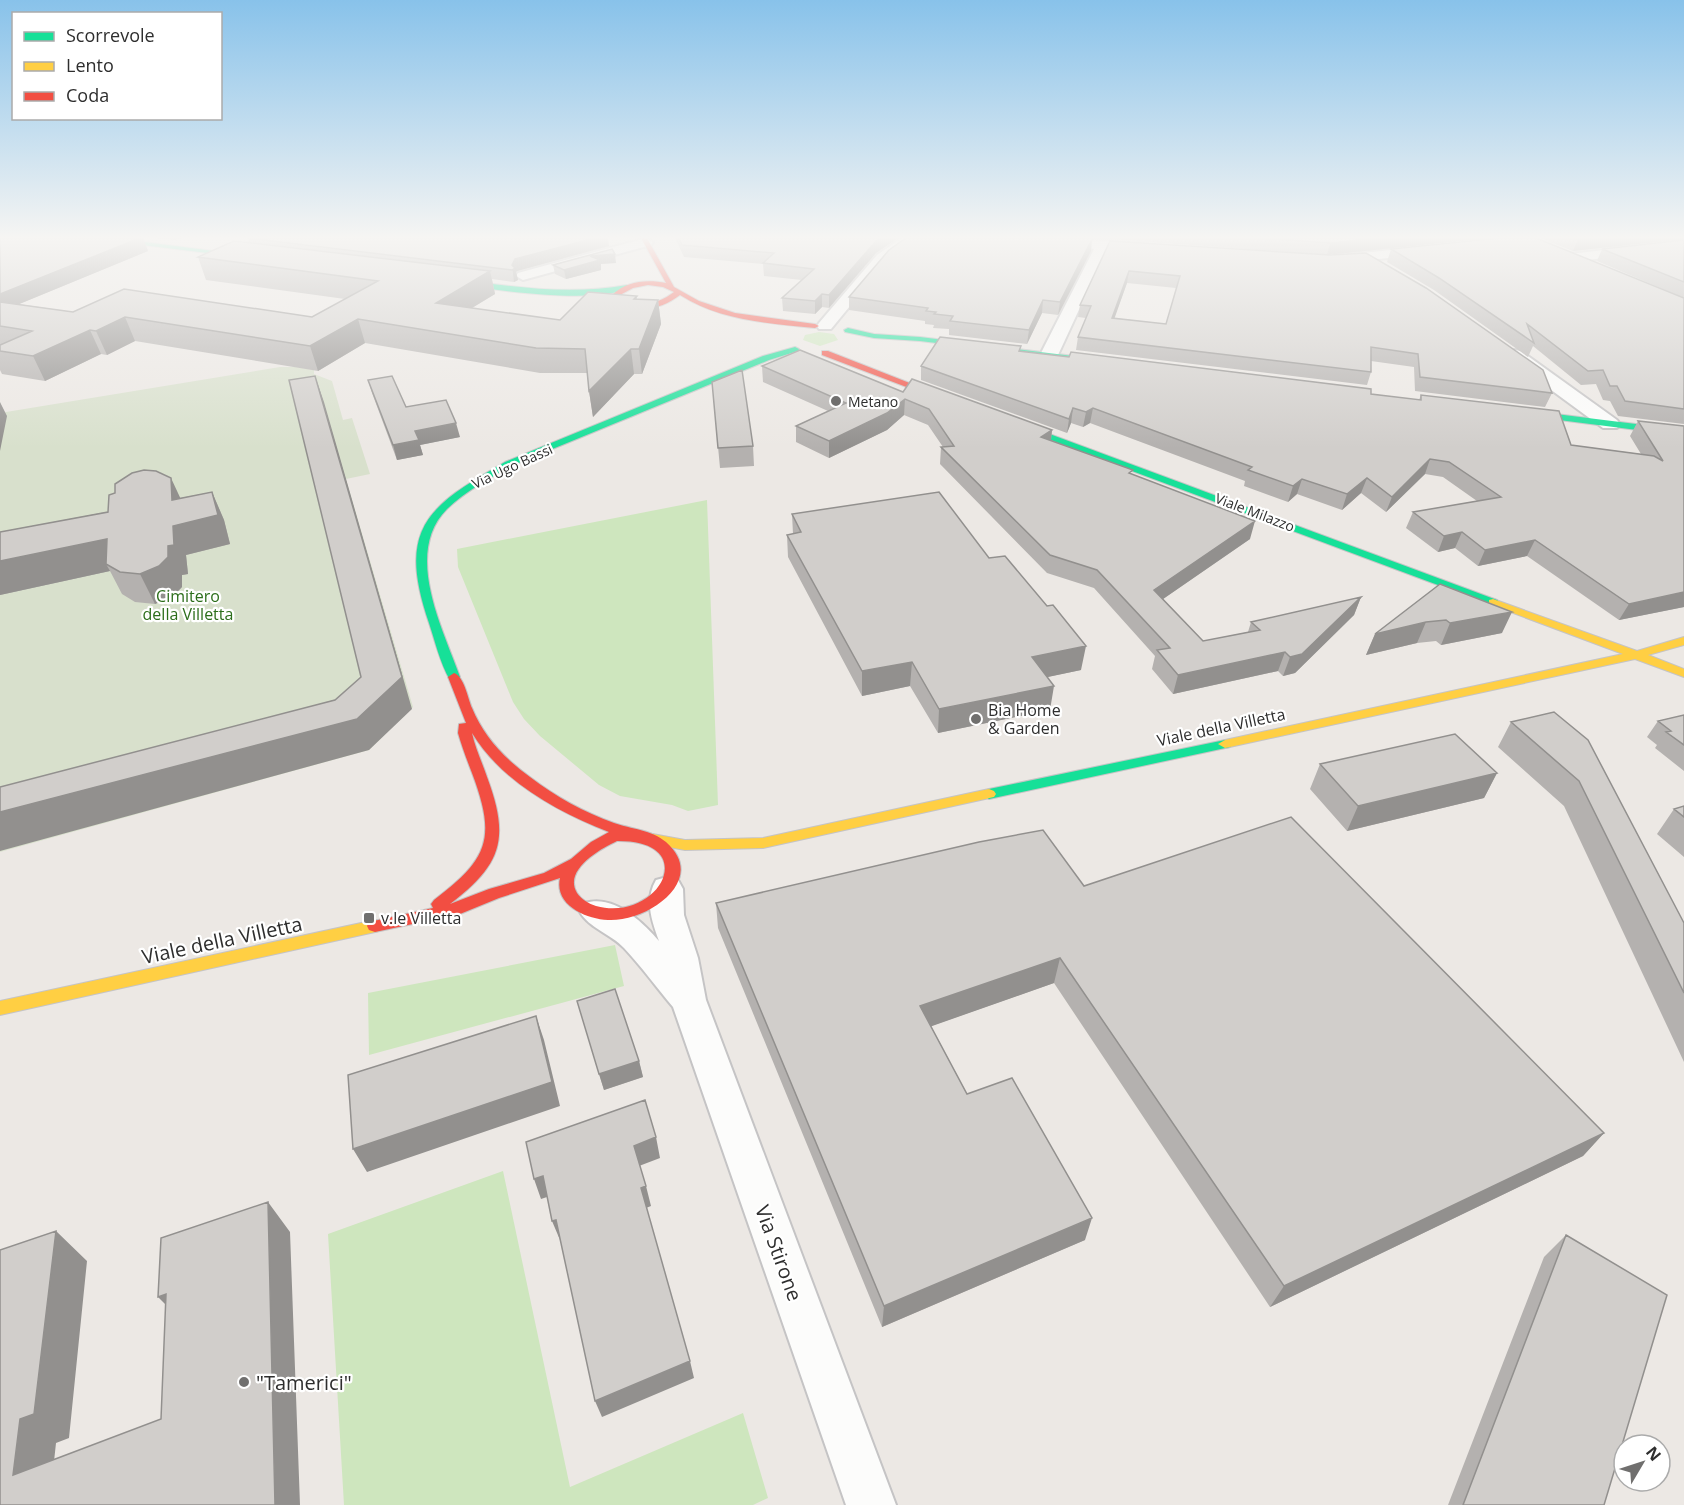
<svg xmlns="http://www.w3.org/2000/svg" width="1684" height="1505" font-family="'Open Sans',sans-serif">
	<rect width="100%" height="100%" fill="#ece8e4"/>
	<!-- green -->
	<path fill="#cee6be" d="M819,332l15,2 4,6 -18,6 -17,-6 2,-5z
		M707,500l11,305 -30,6 -16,-6 -52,-9 -21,-11 -59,-49 -16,-17 -11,-17 -55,-135 -1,-18z
		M615,945l9,41 -255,69 -1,-62z
		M503,1171l67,316 173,-74 25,85 -15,7h-409l-16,-271z"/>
	<!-- cemetery -->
	<path fill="#d8e0cc" d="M280,367h16l18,3v4l18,7 11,39 9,-2 18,56 -24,5 67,228 -44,43 -369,102v-439z"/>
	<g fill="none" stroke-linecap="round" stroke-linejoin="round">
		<defs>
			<path id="street" d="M646,238l7,4 -2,3 -128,35 -7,-4 2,-3z
				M902,238h16l-31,23 -56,68h-12l-2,-3 2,-3 58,-68z
				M1068,238l79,6 7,4 -7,4 -40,-3 -49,106 -9,5 -9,-5 54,-106 -10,-2z
				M1684,241v8l-115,13 -7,-4 7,-4z
				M1428,246l5,1v6l-99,11 -7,-4 7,-4z
				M1515,350l6,1 96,69 3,4 -3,4h-14l-94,-69 -3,-4 3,-4z
				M667,877l11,3 5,9 1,26 14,43 8,42 190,505h-50l-173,-498c-16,-19 -32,-41 -49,-59 -13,-14 -35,-20 -44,-36l5,-9c28,-9 57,18 74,38 -7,-20 -15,-40 -3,-61z"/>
			<path id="fast" d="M98,238h17l145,19 -3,2 -156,-19z
				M448,278c60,8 118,18 179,7l4,2c-33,19 -147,2 -186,-5v-4z
				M848,328l26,6 46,3 194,24 4,2 -4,2 -194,-24 -46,-3 -29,-6 -1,-2z
				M795,347l4,2 -1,2 -29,9 -258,106c-22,13 -45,25 -64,43 -44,44 -4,120 13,168l-6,4 -4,-1c-10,-17 -15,-39 -21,-57 -32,-94 -3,-116 76,-161l258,-106z
				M1516,409l168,21v6l-171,-22 -1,-2z
				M1009,419l488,181 2,2 -2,2h-8l-483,-180 -2,-2z
				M1225,740l7,4 -2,3 -241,52 -7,-5 7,-5z"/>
			<path id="slow" d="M1493,599l144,52 47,-14v8l-36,10 36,14v8l-49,-18 -410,89 -7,-4 7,-4 398,-86 -134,-50v-4z
				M989,789l5,2 2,3 -2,3 -231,51 -78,2 -38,-7 -5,-1 -2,-4 2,-4 5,-1 38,7 78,-2z
				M375,920l6,2 2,4 -2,4 -6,2 -375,83v-14z"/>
			<path id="jam" d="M641,238h6l27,49 25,14 36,12 80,11 4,2 -4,2c-47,-5 -94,-7 -135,-33 -21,16 -49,21 -68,0 14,-14 35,-16 54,-12zM648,285l15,2 11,5c-16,12 -38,19 -54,3l13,-7z
				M822,351h6l125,49 -7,2 -124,-47z
				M454,673c10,3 14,26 18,35 12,29 33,51 58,69 26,20 54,35 84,46 17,6 38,7 52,19 43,38 -18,80 -58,78 -22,-1 -54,-15 -48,-42l-61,20 -39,16 -85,18 -6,-2 -2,-4 2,-4 64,-14 -2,-4 3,-4c54,-41 63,-61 38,-127 -5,-13 -10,-26 -14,-40l1,-9 7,-1 -18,-46zM472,733c30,49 86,79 137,99l-18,10 -20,17 -27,14 -55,16 -39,15c52,-40 60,-65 37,-127 -5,-15 -12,-29 -15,-44zM617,841c86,-1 42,82 -21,65 -7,-2 -15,-7 -19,-13 -14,-23 23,-44 40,-52z"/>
		</defs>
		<!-- street casing -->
		<use href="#street" stroke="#c5c4c5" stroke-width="4"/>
		<!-- fast casing -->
		<use href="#fast" stroke="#c5c4c5" stroke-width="2"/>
		<!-- slow casing -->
		<use href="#slow" stroke="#c5c4c5" stroke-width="2"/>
		<!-- jam casing -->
		<use href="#jam" stroke="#c5c4c5" stroke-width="2"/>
		<!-- street -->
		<use href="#street" fill="#fcfcfb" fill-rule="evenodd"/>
		<!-- fast -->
		<use href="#fast" fill="#16e098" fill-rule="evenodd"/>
		<!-- slow -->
		<use href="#slow" fill="#ffcf43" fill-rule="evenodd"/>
		<!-- jam -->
		<use href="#jam" fill="#f24e42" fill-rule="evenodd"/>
	</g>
	<!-- wall -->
	<path fill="#b4b1af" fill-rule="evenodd" d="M0,238h143l5,13 -129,53 54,8 239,5 33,-18 -139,-19 -8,-23 51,-14 -1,-5 361,8 -92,25 -1,1 2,8 -4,2 -22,-3 3,15 -23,14 88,12 77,-24v3l21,1 3,24 -19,50h-8l-41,43 -4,-26 -2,-18h-47l-175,-30 -47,28 -183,-30 -28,14 -6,-1 -56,27 -43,-7 -2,-4z
		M156,238h26l-6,2z
		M675,238h223l-22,15 -47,55 -7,-1 -7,7 -32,-3 -1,-13 20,-18 -38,-4 -1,-12 -79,-7z
		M1096,238h392l-161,17z
		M1540,238h144v1l-111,12z
		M1092,239l-1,12 -33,64 -16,-2 -15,31 -78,-9v-6l-16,-1 1,-3 -9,-1v-3l-76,-11v-13z
		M1684,240v58l-87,-37 5,-12z
		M1110,241l442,152 -7,14 -130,-16 -1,-24 -43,-6v11l-4,13 -291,-35 2,-13 8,-19 -8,-1 2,-12zM1127,283l49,5 -10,36 -52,-6z
		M1391,249l293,49v126l-66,-8 -8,-15 -7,-1 -7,-16 -15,1 -48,-39 -5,11 -94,-67 -47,-28z
		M616,263l-15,1v6l-35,9 -11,-5 -2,-9z
		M1020,351l399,49 2,-5 150,50 70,9 -11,-18 8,-15 46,5v181l-65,13 -92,-64 -49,10 -23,-18 -17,4 -32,-24 7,-16 64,-11 -34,-24 -18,-3 -39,38 -25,-19 -19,17 -45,-16 -9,8 -44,-16 1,-5 -155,-58 -7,4 -12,-4 -4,10 -146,-53v-14z
		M762,366l141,26 149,38 -1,10 81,34 118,65 -87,60 40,42 45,-9 3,-10 110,-25 -7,18 -59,58 -12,3 -5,-5 -105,23 -21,-25 3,-13 -61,-68 -47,-15 -107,-109 1,-17h2l-15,-22 -24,-10 -17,15 -58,28 -33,-16v-16l32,-15 -65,-29z
		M368,380l38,27 54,30 -40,8 3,10 -26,5 -25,-67z
		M712,382l41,64 1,20 -34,2z
		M212,492l12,28 6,24 -44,11 2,19 -6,1v12l-9,9 -18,8 -20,-2 -13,-8 -12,-23 -110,24v-63z
		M792,514l197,44 58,48 34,64 -34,7 3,33 -112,23 -28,-47 -48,10 -74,-139 -1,-22 6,-1z
		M1440,584l62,49 -61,12 -5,-4 -19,2 -51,12 9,-21z
		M1554,712l130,211v139l-120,-256 -66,-59 13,-25z
		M1684,715v56l-29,-23 2,-3 -10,-8 11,-16z
		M1320,764l177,9 -13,25 -137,33 -37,-42z
		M1684,806v51l-27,-23 17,-25z
		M1084,886l520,247 -21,23 -313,151 -216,-324 -123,43 36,68 118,146 -203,87 -164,-399 -2,-25z
		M577,1001l62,60 4,16 -39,13z
		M1566,1235l38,270h-156l96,-248z"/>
	<!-- shaded-wall -->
	<path fill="#92908e" d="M140,238h3l5,13 -148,61v-18z
		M595,238h13l1,8 -92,25 -1,1 2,8 -4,2 -2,-17 3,-6z
		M881,238h17l-22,15 -47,55v-13l47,-54z
		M1378,238h110l-161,17 3,-12z
		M1593,238h91v1l-111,12 5,-12z
		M1092,239l-1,12 -33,64 2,-13z
		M615,254l1,9 -15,1v6l-35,9 -2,-9 26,-14z
		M490,271l5,23 -53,32 -6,-23z
		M1129,271l-2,12 -17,48 2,-13z
		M822,294v13l-7,7v-13z
		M658,300l3,24 -19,50 -3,-25z
		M1043,300l-1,13 -15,31 2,-14z
		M125,317l10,24 -28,14 -11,-24z
		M358,319l7,24 -47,28 -8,-25z
		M90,330l11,24 -56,27 -12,-25z
		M631,349l3,25 -41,43 -4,-26z
		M315,376l9,26 88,307 -43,41 -369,101v-39l402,-135z
		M905,399l-1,16 -17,15 -58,28v-17z
		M0,402l7,14 -7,35z
		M1073,408l-2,15 -4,10 2,-14z
		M1093,408l-3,15 -7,4 3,-15z
		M456,423l4,14 -40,8 3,10 -26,5 -4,-15 22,-14z
		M1052,430l-2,17 -9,-10z
		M1430,459l-5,15 -39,38 6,-15z
		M171,478l13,28 28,-14 12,28 6,24 -44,11 2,19 -6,1v12l-9,9 -18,8 -15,-30 28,-28 4,-46z
		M1367,478l-6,15 -19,17 5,-16z
		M1302,479l-5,15 -9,8 5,-16z
		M1255,521l-5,18 -100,69 4,-18z
		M1462,532l-7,16 -17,4 6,-16z
		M107,539l-1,25 4,7 -110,24v-34z
		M1535,540l-8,16 -49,10 7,-16z
		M1684,592v15l-65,13 10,-16z
		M1361,597l-7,18 -59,58 -12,3 7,-19z
		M1512,612l-10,21 -61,12 9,-22z
		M1426,622l-9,21 -51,12 9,-21z
		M1086,646l-5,24 -52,11 3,-24z
		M1285,652l-7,19 -105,23 5,-19z
		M912,662l-2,24 -48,10v-25z
		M1054,686l-4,24 -112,23 1,-24z
		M1497,773l-13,25 -137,33 11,-25z
		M1060,958l-6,25 -136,48 2,-25z
		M536,1016l8,24 16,66 -193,66 -14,-23z
		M639,1061l4,16 -39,13 -5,-16z
		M1604,1133l-21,23 -313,151 14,-21z
		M656,1137l4,21 -21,8 -5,-20z
		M543,1176l7,20 -9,3 -7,-20z
		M646,1186l5,20 -5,2 -5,-20z
		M268,1202l22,30 10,273h-25z
		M1092,1218l-7,22 -203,87 2,-21z
		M556,1220l4,20 -8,-19z
		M56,1231l31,30 -18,177 -13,5 -6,55 -37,-23 7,-56z
		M166,1294l20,31 -28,-28z
		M690,1361l4,17 -92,39 -7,-16z"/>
	<!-- building -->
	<path fill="#d1cecb" stroke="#92908e" stroke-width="1.5" fill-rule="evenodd" d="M0,238h140l-140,56z
		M248,238h347l-80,21 -3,6 3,3 -3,2z
		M679,238h202l-5,3 -47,54 -7,-1 -7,7 -33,-3 32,-29 -51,-6 11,-10 -92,-8z
		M906,238h184l2,1 -32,63 -17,-2 -14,30 -79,-9 3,-5 -19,-2 2,-2 -10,-1 2,-3 -79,-11 40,-47z
		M1262,238h116l-48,5z
		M1499,238h37l148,60v111l-59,-8 -8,-15h-7l-7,-16 -15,1 -61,-47 7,19 -95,-65 -48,-29z
		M1574,238h19l-15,1z
		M1684,240v42l-82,-33z
		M234,241l256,30 -54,32 124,17 28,-28 49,4 -3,3 24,1 -19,49h-8l-42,42 -4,-42 -49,-1 -178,-29 -48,27 -185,-29 -29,14 -6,-1 -57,26 -33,-5v-6l32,-14 -32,-5v-24l73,10 51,-23 188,28 66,-36 -180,-24z
		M1110,241l220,14 36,-2 60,35 117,82 9,23 -132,-16 -2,-23 -47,-7v25l-293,-35 13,-31 -11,-1zM1129,271l51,5 -14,48 -54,-6z
		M612,249l3,5 -25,2 10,4 -36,10 -11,-5z
		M940,337l81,9 -2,5 50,6 2,-5 300,37v5l50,6v-5l138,16 12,34 83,11 9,5 -25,-40 46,5v166l-55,12 -94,-64 -50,10 -23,-18 -18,4 -31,-24 88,-15 -52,-35 -19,-3 -38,38 -25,-19 -20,16 -45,-15 -9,7 -45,-16 4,-3 -159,-59 -7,4 -13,-4 -4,11 -148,-53z
		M800,350l103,42 9,-13 140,51 -11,7 92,33 -4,3 126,48 -101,69 49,51 57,-11 -9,-8 110,-25 -59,57 -12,3 -5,-5 -107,23 -21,-25 13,-2 -73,-78 -47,-15 -109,-108 13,-1 -25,-37 -24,-10 -18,14 -58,28 -33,-15 50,-23 -84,-37z
		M742,370l11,76 -35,2 -6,-66z
		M315,376l87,301 -45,42 -357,93v-25l335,-87 26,-23 -72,-297z
		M392,376l14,31 40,-7 10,23 -41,8 4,9 -26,5 -25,-65z
		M144,470l12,1 15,7 1,22 40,-8 6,23 -45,11 1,19 -6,1v11l-9,9 -19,8 -20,-2 -14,-8 1,-25 -107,22v-29l108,-20 1,-17 6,-2v-9l17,-11z
		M939,492l50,66 16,-2 42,50 6,-1 33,41 -54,11 22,29 -115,23 -27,-47 -50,9 -75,-136 14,-3 -9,-18z
		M1440,584l72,28 -62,11 -4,-3 -20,2 -51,12z
		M1554,712l34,28 96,183v70l-105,-212 -68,-59z
		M1684,715v30l-18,-13 5,-1 -13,-10z
		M1455,734l42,39 -139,33 -38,-42z
		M1684,806v11l-10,-8z
		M1291,817l313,316 -320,153 -224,-328 -140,48 47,88 45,-16 80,140 -208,88 -168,-403 263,-61 64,-12 41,56z
		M615,989l24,72 -40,13 -22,-73z
		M536,1016l16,66 -199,67 -5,-74z
		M645,1100l11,37 -22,9 12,40 -5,2 49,173 -95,40 -39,-181 -4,1 -9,-45 -9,3 -8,-37z
		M268,1202l7,303h-275v-255l56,-19 -22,183 -14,5 -7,56 148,-56 5,-125 -8,3 3,-59z
		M1566,1235l101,60 -63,210h-141z"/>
	<!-- sky -->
	<linearGradient id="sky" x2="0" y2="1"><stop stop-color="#88c2ea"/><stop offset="0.53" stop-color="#f6f5f3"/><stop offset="1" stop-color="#f6f5f3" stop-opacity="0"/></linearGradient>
	<rect width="1684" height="448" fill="url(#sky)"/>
	<!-- markers -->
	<g fill="#706f6e" stroke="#fff" stroke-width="2">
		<circle cx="836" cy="401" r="6"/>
		<circle cx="976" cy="719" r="6"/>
		<rect x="363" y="912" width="12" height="12" rx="3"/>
		<circle cx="244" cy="1382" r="6"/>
	</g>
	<g text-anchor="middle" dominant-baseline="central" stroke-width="4.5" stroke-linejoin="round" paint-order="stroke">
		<!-- far-poi labels -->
		<g font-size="14" fill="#2e2e2e" stroke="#fff" text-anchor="start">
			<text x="848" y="401">Metano</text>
		</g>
		<!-- far-street labels -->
		<g font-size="14" fill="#2e2e2e" stroke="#fff">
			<text transform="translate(512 466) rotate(-25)">Via Ugo Bassi</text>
			<text transform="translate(1255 512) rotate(21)">Viale Milazzo</text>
		</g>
		<!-- park labels -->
		<g font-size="16" fill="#2c6e1b" stroke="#fff">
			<text x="188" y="596">Cimitero<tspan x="188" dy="18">della Villetta</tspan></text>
		</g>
		<!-- poi labels -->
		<g font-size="16" fill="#2e2e2e" stroke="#fff" text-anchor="start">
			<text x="988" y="710">Bia Home<tspan x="988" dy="18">&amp; Garden</tspan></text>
			<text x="381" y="918">v.le Villetta</text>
		</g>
		<!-- street labels -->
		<g font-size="16" fill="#2e2e2e" stroke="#fff">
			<text transform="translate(1221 727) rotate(-12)">Viale della Villetta</text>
		</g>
		<!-- near-street labels -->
		<g font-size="20" fill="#2e2e2e" stroke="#fff">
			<text transform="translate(222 940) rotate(-12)">Viale della Villetta</text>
			<text transform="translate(779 1253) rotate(70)">Via Stirone</text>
		</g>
		<!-- near-poi labels -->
		<g font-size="20" fill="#2e2e2e" stroke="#fff" text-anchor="start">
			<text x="256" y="1382">"Tamerici"</text>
		</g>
	</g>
	<!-- legend -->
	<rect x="12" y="12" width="210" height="108" fill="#ffffff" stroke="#ababab" stroke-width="1.5"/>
	<rect x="24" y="32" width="30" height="9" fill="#16e098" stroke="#ababab" stroke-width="1.5"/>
	<text x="66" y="42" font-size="18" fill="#2e2e2e">Scorrevole</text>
	<rect x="24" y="62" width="30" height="9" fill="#ffcf43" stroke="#ababab" stroke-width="1.5"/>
	<text x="66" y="72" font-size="18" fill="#2e2e2e">Lento</text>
	<rect x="24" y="92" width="30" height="9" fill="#f24e42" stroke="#ababab" stroke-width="1.5"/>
	<text x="66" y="102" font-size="18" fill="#2e2e2e">Coda</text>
	<!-- north arrow -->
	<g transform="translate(1642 1463) rotate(51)"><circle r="28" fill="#ffffff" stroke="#ababab" stroke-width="1.5"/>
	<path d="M0-4.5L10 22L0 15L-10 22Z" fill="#706f6e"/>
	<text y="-9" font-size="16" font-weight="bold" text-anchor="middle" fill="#2e2e2e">N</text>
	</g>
</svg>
